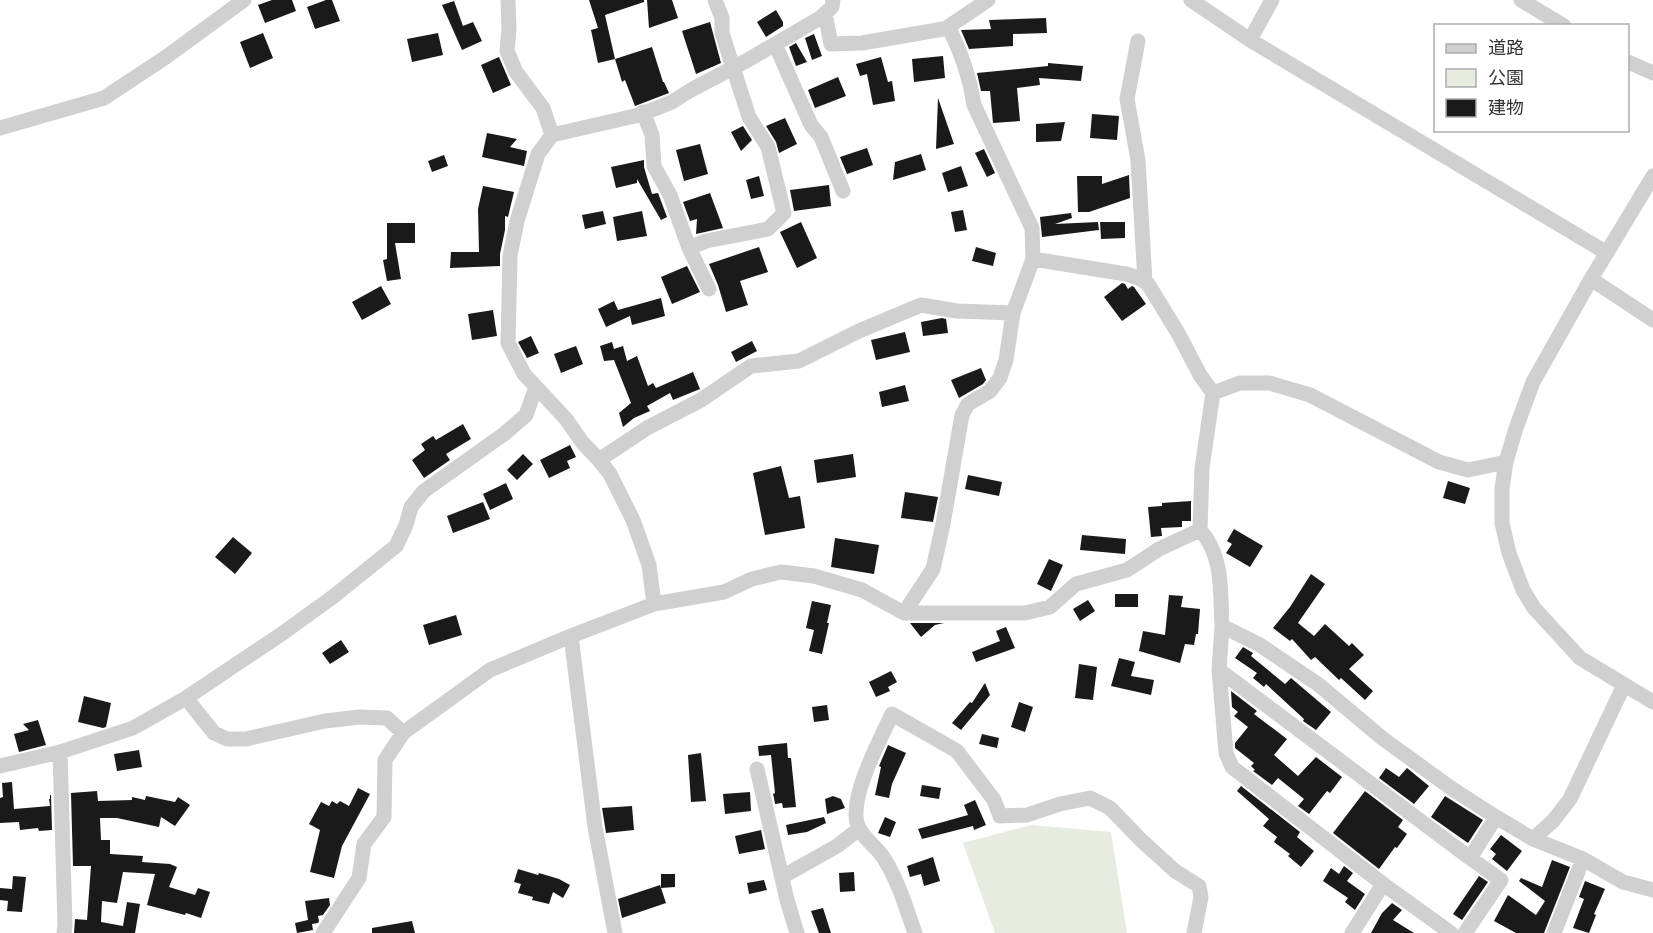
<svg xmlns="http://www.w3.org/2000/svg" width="1653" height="933" font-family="Helvetica,'Noto Sans JP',sans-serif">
	<rect width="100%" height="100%" fill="#fff"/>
	<!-- green -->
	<path fill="#e6ecdf" d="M1031,825l80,7 16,101h-132l-32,-90z"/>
	<!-- building -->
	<path fill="#1a1a1a" d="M272,0h20l4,11 -31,12 -7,-18z
		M326,0h6l8,21 -25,8 -8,-22z
		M589,0h55v2l-39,13 10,44 -17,4 -7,-33 7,-2z
		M647,0h25l6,18 -29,10z
		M454,1l9,25 10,-4 9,19 -20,9 -20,-45z
		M776,10l7,12v4l-17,11 -9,-15z
		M1046,18l1,15 -34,1v12l-44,3 -8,-19 30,-1 -2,-9z
		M710,22l11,41 -25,11 -14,-43z
		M263,33l10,25 -23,10 -10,-26z
		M438,33l5,22 -31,7 -5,-23z
		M814,34l8,22 -10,4 -7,-22z
		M796,43l11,19 -11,4 -7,-19z
		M652,47l11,35h1l5,11 -34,13 -10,-26 -3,2 -7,-23z
		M943,56l2,22 -31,4 -2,-23z
		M499,57l12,28 -18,8 -12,-28z
		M881,57l7,25 4,-1 3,20 -22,4 -6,-31 -7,2 -4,-12z
		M1048,63l35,3 -2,15 -42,-3 1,7 -23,3 3,33 -27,2 -3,-32h-9l-4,-18 71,-7z
		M838,77l8,19 -31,12 -7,-18z
		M938,98l16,46 -18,5z
		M1092,114l27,2 -2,24 -27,-2z
		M785,118l12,26 -18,9 -3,-11 -10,-16z
		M1065,122l-4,19 -25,1v-18z
		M743,126l9,14 -11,11 -10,-19z
		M487,133l30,6 -7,8 17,4 -3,15 -42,-9z
		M700,144l8,30 -24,7 -8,-31z
		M867,148l6,17 -26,9 -7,-17z
		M984,149l11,24 -8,4 -12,-24z
		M921,154l5,16 -33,10 2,-18z
		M444,155l4,11 -16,6 -4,-11z
		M644,160v7l8,27 6,-1 9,24 -6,3 -24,-41v4l-21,5 -5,-21z
		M961,166l7,20 -20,6 -6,-19z
		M1129,175l1,23 -41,14h-11l-1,-36h25v8z
		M759,176l5,20 -13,3 -5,-19z
		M829,185l2,21 -37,5 -4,-21z
		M483,186l31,6 -6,25 -3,-1v14l-5,24v12l-50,2 1,-16h28l-1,-43z
		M710,193l13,35 -27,6 1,-15 -7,2 -7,-19z
		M963,210l4,20 -12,2 -4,-20z
		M603,211l3,13 -21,5 -3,-14z
		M642,211l5,25 -30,5 -4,-24z
		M1071,213l1,5 -17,6 43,-2 1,8 -57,7 -2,-20z
		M801,222l16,36 -20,10 -17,-36z
		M1100,222h25v16l-24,1z
		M387,223h28v20h-20l6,36 -14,2 -4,-21 4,-1z
		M759,247l9,25 -28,9 8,24 -22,7 -8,-27 -9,-21z
		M976,247l20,6 -3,13 -21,-5z
		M687,266l13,26 -28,12 -11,-27z
		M1122,283l3,1 3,5 4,-3 2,1 12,17 -24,17 -18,-24z
		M381,286l10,18 -29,16 -10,-18z
		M661,298l4,18 -33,9 -2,-9 -24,11 -8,-18 16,-8 4,9z
		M493,310l4,26 -25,4 -4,-26z
		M942,318l4,1 2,14 -25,3 -2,-14z
		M905,332l5,20 -34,8 -5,-20z
		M531,336l8,17 -12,5 -9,-16z
		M752,341l5,10 -21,11 -5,-10z
		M612,342l2,7 9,-3 4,15 10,-5 11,30 5,-3 3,5 37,-16 7,17 -27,11 -3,-7 -23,13 3,5 -16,7 -11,9 -4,-14 12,-10 -17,-43 -10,1 -4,-15z
		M576,346l7,18 -22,9 -7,-19z
		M981,368l5,12 -3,4 -24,14 -8,-18z
		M905,385l4,16 -27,6 -3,-15z
		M463,424l8,15 -25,15 4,6 -26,18 -12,-18 13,-10 -4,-6 12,-8 3,4z
		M570,445l6,12 -9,4 3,7 -21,10 -9,-18z
		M523,454l10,10 -16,16 -10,-10z
		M853,454l3,23 -39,6 -3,-23z
		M781,466l8,32 11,-2 5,32 -40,7 -12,-62z
		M968,475l34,7 -3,14 -34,-7z
		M1448,481l22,7 -5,16 -22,-6z
		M506,483l7,16 -23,11 -7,-16z
		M905,492l33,5 -5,25 -32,-4z
		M1191,501v20h-9v6l-21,1 1,8 -11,1 -3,-30 14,-1v-3z
		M483,502l7,17 -37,14 -6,-17z
		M1234,529l29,17 -13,21 -24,-14 6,-9 -5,-3z
		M1082,535l44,4 -1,15 -45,-4z
		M233,537l19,16 -17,21 -20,-17z
		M835,538l44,7 -5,29 -43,-7z
		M1049,559l14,6 -12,26 -14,-7z
		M1311,574l14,10 -27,39 16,13 11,-12 24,22 3,-3 12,12 -15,14 24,22 -8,9 -24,-22 -2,2 -24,-23 -4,3 -19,-21 -2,2 -17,-13 17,-21z
		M1115,594h23v13h-23z
		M1169,595l14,1 -2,11 19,2 -2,25h-2l-2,11 -9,-1 -5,19 -41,-12 4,-20 22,4z
		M1088,600l7,11 -15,10 -7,-12z
		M812,601l19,4 -4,18h2l-7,31 -13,-3 5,-21 -8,-2z
		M456,615l6,20 -33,10 -6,-20z
		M910,623h34l-9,2 -14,12z
		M1006,627l9,21 -39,14 -4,-10 28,-11 -4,-10z
		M341,640l8,12 -19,12 -8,-11z
		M1243,647l10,6 -2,3 34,28 6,-6 40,34 -15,18 -13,-9 1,-2 -38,-35 -2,3 -11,-9 4,-5 -22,-15z
		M1119,658l16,4 -4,14 23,4 -3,15 -40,-9z
		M1079,664l18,3 -4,33 -18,-2z
		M891,671l6,11 -9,5 2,4 -14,6 -7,-15z
		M985,683l5,12 -29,35 -9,-7 18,-21 2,1z
		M1231,691l26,20 -3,3 33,25 -13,16 24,21 18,-19 26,20 -12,16 -3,-2 -18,23 -11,-8 6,-7 -26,-21 -6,7 -19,-14 2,-1 -4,-4 3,-3 -19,-15v-5l13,-16 -14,-11 4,-4 -6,-5z
		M84,696l27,7 -5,24 -3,1 -25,-6z
		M1019,702l14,5 -8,25 -14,-5z
		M827,705l2,15 -15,2 -2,-15z
		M38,720l8,25 -27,7 -5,-18 15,-4 -6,-6z
		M982,734l17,4 -2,10 -18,-4z
		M787,743l1,15h3l5,49 -13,1 -1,-5 -7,1 -1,-6 -1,-4 2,-1 -4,-38 -12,1 -1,-10z
		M888,745l18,8 -14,31 -3,14 -14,-3 6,-28 -2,-1z
		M139,750l3,17 -25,4 -3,-17z
		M701,753l5,48 -15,1 -3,-47z
		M1386,768l13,9 8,-9 22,18 -15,18 -35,-26z
		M12,782l2,27 36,-3 -1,-7h1v-4h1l1,35 -13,1 -1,-3 -18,2 -1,-8 -19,1v-25l3,-1 -1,-14z
		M922,785l19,3 -2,11 -19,-3z
		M1241,786l59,46 -3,5 17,14 -13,16 -13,-11 2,-2 -16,-12 3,-5 -14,-11 6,-7 -32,-28z
		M358,788l12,6 -28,52 -8,32 -24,-6 10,-42 -11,-6 12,-22 8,4 3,-5 5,3 3,-3 9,5z
		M97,791l1,10 34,-1v-3l13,3 1,-4 29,6 3,-5 12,8 -15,21 -14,-9 -2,10 -42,-9h-17l1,22h9v14l33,2 -1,6 28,2 7,3 -8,20 26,8 3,-7 12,4 -9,26 -15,-5 -1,2 -38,-10 8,-31 -32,-2 -6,31 -15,-2 -1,21 22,4 4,-24 13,2 -5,29h-61l1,-14 12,1 4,-54h-18l-2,-73z
		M1365,791l38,29 -5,7 9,7 -10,14 -2,-1 -16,22 -46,-36z
		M750,792l1,19 -26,3 -2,-20z
		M833,796l8,3 4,9 -18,6 -2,-15z
		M1445,796l38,24 -15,23 -37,-26z
		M975,800l11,25 -12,5 -1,-4 -51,13 -4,-10 50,-14 -4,-10z
		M632,806l2,24 -28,3 -4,-25z
		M824,817l2,6 -19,9 -19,3 -2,-10z
		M885,817l11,5 -6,15 -12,-4z
		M761,830l4,19 -26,5 -4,-18z
		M1501,835l21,16 -15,20 -15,-12 4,-5 -6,-5z
		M933,857l7,24 -16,5 -3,-12 -11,3 -3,-11z
		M1552,860l18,7 -26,66h-28l-22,-12 14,-26 28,20 9,-14 -26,-20 2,-3 21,9z
		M1344,866l9,7 -6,8 18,13 -10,16 -10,-8 3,-4 -25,-17 8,-13 8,6z
		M518,869l20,6 1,-2 20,6 11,6 -7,13 -10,-6 -4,12 -17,-4 1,-3 -15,-4 3,-9 -7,-2z
		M854,872l1,19 -15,1 -1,-19z
		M661,874h14v13l-14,1z
		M13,876l13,1 -4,35 -15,-1 1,-10 -8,-1v-12l12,1z
		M1479,876l9,6 -26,38 -9,-6z
		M764,880l3,10 -18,4 -2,-11z
		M1585,881l20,8 -11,25 2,1 -7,18 -16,-5 11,-29 -5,-2z
		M660,885l6,18 -44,15 -4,-19z
		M329,898l1,7 -7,10 -5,1 1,5 -1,2 -6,1 1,6 -16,3 -2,-10 13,-3 -3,-19z
		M1392,903l10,7 -9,10 21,13h-43l11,-20z
		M823,908l8,25h-12l-8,-22z
		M412,921l3,12h-43v-5z"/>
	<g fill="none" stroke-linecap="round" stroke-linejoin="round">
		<!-- minor -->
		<path stroke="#d0d0d0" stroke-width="15" d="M508,0l1,29 -2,22 9,21 27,36 9,27
			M1191,0l59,40 357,213
			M1521,0l43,26
			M825,14l6,30 31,-1 87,-15c12,24 21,50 25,77l58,123 1,31 -20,54 -7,47 -6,18 -10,13 -22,13 -6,11 -19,109 -10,45 -29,44
			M945,29l43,-29
			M1250,40l22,-40
			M1138,41l-11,58 11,61 7,122
			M775,44l36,81 10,12 22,54
			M1628,62l25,11
			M643,112l9,23 2,31 16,29 19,53 17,-7 62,-12 16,-16 -16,-66 -19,-30 -27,-84v-15l-7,-18
			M0,128l104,-30 62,-41 78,-57
			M1653,176l-62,103 -58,103 -17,46 -10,34 -4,26v35l7,30 14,37 11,18 46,50 73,44
			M689,248l20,41
			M1033,259l93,15 13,4 9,6 30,49 22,42 13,18 -11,75 -2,62c24,26 20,63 22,96l38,19 59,40 63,53 69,50 45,29 37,22 50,20 40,23 30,8
			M1591,279l62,41
			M1213,393l27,-10h29l41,12 129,67 29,8 38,-8
			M599,460l48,-32 54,-28 50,-34 48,-5 60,-30 62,-26 36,6 56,2
			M654,604l-5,-39 -16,-45 -23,-46 -11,-14 -17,-18 -16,-23 -42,-45 -16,-31 2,-87 7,-35 21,-67 14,-19 87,-20 33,-13 19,-12 55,-29 74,-43 12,-11 1,-7
			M1222,626l-3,44 7,83 6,14 151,117 68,49
			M571,636l24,191 20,106
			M1219,670l251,188
			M186,698l28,35 13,6h19l79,-18 34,-4 28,1 16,15
			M60,752l5,173 -1,8
			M0,766l60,-14 73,-24 53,-30 97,-65 51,-37 62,-50 10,-21 5,-18 13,-16 80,-57 22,-19 10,-28
			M757,769l30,131 10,33
			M1533,839l20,-18 17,-22 54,-114
			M782,877l55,-31 22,-17
			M323,933l36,-55 5,-34 20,-27 1,-57 18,-27 87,-63 81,-34 83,-32 70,-12 28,-13 29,-7 33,4 48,14 42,23h121l25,-6 26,-23 51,-14 32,-21 41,-19
			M915,933c-9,-25 -16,-50 -30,-73 -7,-13 -24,-22 -28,-37 -7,-28 23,-83 35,-109l65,37 37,49 6,16 27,-1 33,-11 30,-6 20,10 31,32 34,31 24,15 2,11 -7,36
			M1352,933l31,-49
			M1465,933l36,-53 -31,-22 26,-41
			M1554,933l29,-74"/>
	</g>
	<!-- legend -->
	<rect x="1434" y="24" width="195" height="108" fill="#ffffff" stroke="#adadad" stroke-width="1.5"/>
	<rect x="1446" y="44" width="30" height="9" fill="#d0d0d0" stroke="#adadad" stroke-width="1.5"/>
	<text x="1488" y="54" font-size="18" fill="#333333">道路</text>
	<rect x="1446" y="69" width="30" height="18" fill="#e6ecdf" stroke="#adadad" stroke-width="1.5"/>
	<text x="1488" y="84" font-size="18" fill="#333333">公園</text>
	<rect x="1446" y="99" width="30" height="18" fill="#1a1a1a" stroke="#adadad" stroke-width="1.5"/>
	<text x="1488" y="114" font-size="18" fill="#333333">建物</text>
</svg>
